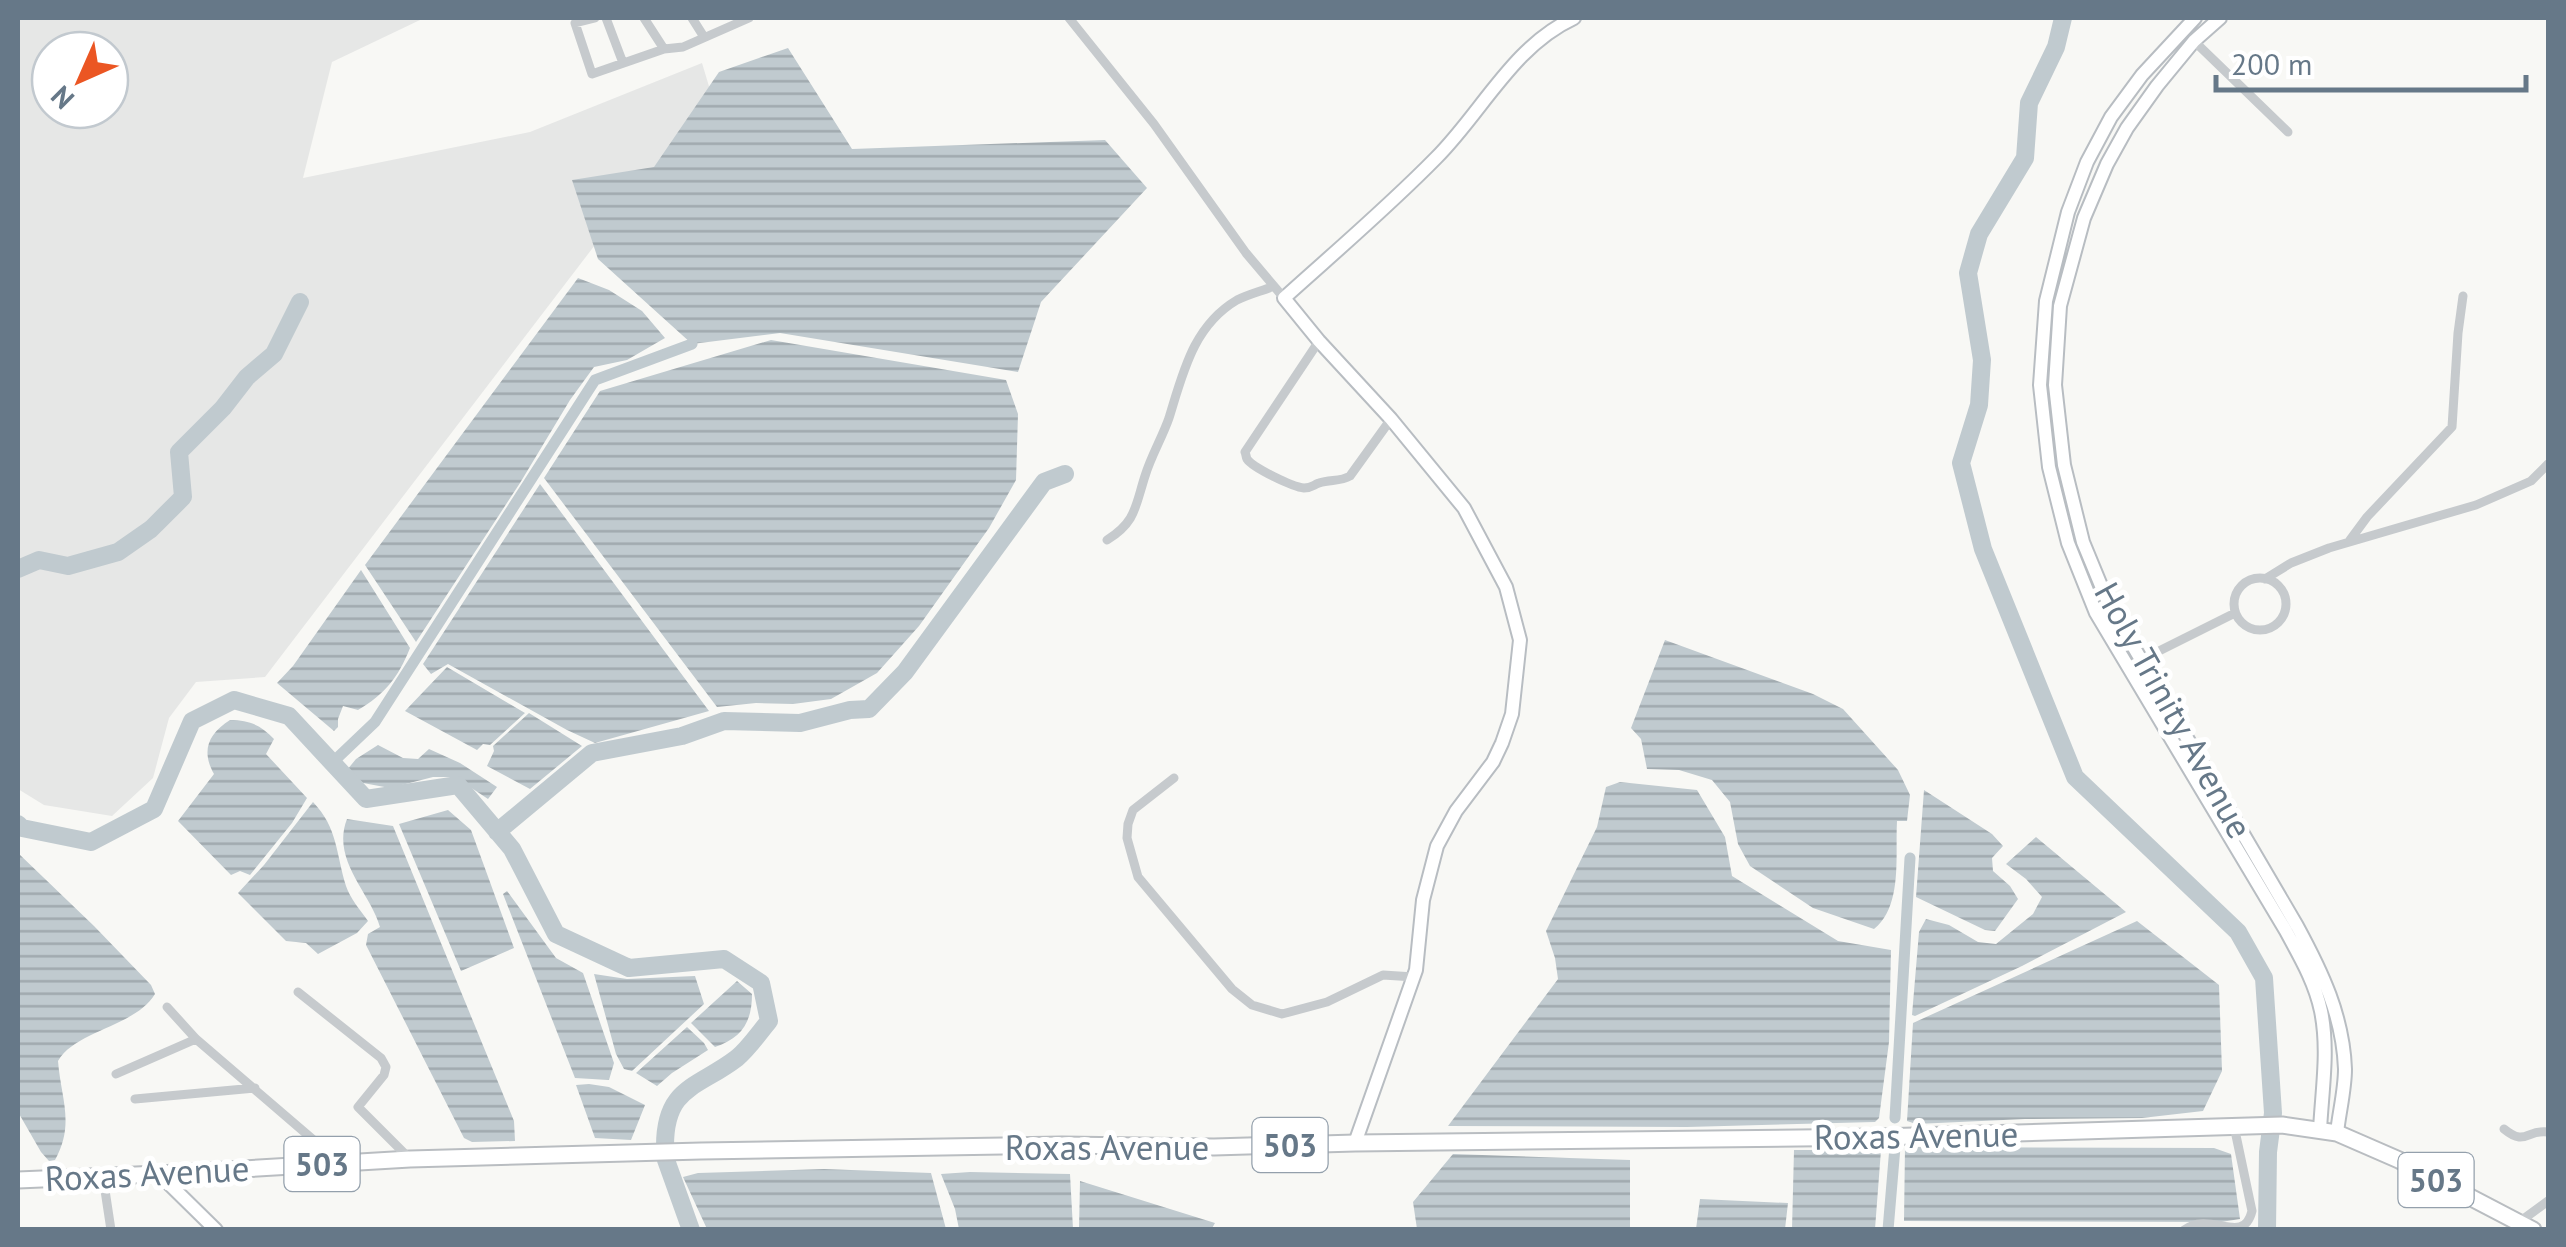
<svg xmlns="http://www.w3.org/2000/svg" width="2566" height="1247" font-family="'PT Sans',sans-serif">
	<defs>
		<pattern id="water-rules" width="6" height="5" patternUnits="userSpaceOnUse" patternTransform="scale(2.5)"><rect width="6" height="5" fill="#c0cacf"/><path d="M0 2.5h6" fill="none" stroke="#a0a9ae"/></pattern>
	</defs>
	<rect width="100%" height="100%" fill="#f8f8f5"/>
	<!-- built -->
	<path fill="#e6e7e6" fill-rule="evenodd" d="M18,18h402v2l-88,42 -29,116 227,-46 172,-69 9,30 -446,584 -69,5 -27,36 -16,60 -41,38 -68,-11 -26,-16zM50,50h60v60h-60z"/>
	<!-- water -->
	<path fill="url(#water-rules)" d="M788,48l64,101 253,-9 42,48 -106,114 -23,70 -238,-39 -88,11 -94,-85 -26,-79 82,-13 65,-95z
		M578,278l31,12 33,21 23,27 -38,22 -33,7 -24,33 -50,83 -104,159 -51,-77z
		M771,340l235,40 12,34 -2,66 -27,48 -70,98 -42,47 -46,26 -38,5 -37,-1 -39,4 -173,-229 56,-87z
		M540,484l169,227 -114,32 -28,-13 -119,-66 -17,10 -8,-10z
		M361,570l49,78c-12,30 -25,46 -52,62l-15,-4 -5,13v8l-4,4 -57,-48 16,-17z
		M1665,640l148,54 30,15 55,61 12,25 -3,26h-10c-2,34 6,85 -23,108l-61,-21 -63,-42 -12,-22 -8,-42 -18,-22 -33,-10 -32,-1 -6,-30 -10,-11z
		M447,667l78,46 -35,32 -7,-1 -6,6 -72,-39z
		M529,713l53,33 -52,43 -43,-23 7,-15 -1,-5z
		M230,720c19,0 31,5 44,19l-8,15 41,44 -15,25 -42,52 -10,-4 -9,4 -53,-54 36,-47c-13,-23 -6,-40 16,-54z
		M378,745l25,13 15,1 11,-10 31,14 37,24 -9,12 -33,-22h-22l-43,11 -27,-5 -16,-13 9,-11z
		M1620,782l77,8 28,47 7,39 106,65 53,9 -2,92 -10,76 -4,4 -188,5 -239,-1 110,-147 -3,-21 -9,-27 51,-104 9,-40z
		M1924,790l68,44 11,12 -11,12 1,13 17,15 8,13 -23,32 -10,-1 -69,-33z
		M313,802c25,26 23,52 33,84 4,12 14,24 22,35l-11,12 -39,21 -12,-11 -20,-2 -48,-48 26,-28z
		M448,810l23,20 43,118 -53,23 -62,-147z
		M347,819l46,7 121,295 1,20 -43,1 -8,-4 -98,-193 2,-11 12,-7c-10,-35 -49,-67 -33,-108z
		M2036,837l90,75 -104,54 -107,50 -3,-1 7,-83 7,-13 23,6 29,17 18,2 37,-30 9,-17 -16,-18 -20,-15z
		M18,853l76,73 57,59 4,9c-20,33 -79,36 -97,67 3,38 17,63 -3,99l-6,1 -8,-9 -23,-40z
		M507,891l49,67 27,15 31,90 -5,17 -34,-2 -72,-184z
		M2137,921l82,64 3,86 -19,40 -61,7 -117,1 -109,5 -9,-3 6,-98z
		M594,974l33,5 68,-3 9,28 -72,67 -8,-2 -8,-15z
		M737,981l15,13c0,28 -10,44 -37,53l-24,-24z
		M687,1027l17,16 4,7 -36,23 -15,13 -21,-13z
		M589,1084l20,3 36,18 -14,35 -36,-2 -19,-53z
		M1905,1147l309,1 17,6 9,65 -19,3 -317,-1z
		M1794,1150h87l-6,79h-83z
		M1453,1154l177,6v69h-213l-4,-27z
		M824,1169l107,4 15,56h-239l-24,-52 15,-4z
		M970,1172l100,2 3,55h-114l-4,-20 -14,-35z
		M1080,1181l135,42 -4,7 -132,-1z
		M1700,1199l88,4 -3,26h-89z"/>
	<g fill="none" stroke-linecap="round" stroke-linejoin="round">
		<!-- canal -->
		<path stroke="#c0cacf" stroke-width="11" d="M333,762l42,-40 220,-342 97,-36
			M1895,1118l15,-260
			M1888,1230l7,-83"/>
		<!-- river -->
		<path stroke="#c0cacf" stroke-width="18" d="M2063,18l-7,29 -27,56 -4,55 -46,76 -11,39 14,87 -3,45 -18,58 22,86 92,228 163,155 26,46 9,135 -5,39 -1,78
			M18,569l21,-9 29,6 50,-14 33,-23 32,-32 -4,-45 44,-44 24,-31 27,-23 26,-52
			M18,824l4,4 69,14 63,-33 38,-88 42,-21 55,16 77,83 92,-14 54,64 44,85 73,34 95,-9 37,24 8,38c-10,12 -20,27 -32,37 -39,30 -72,28 -72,88
			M497,832l95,-79 90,-17 42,-15 76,2 50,-13 19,-1 36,-37 139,-190 21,-8
			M666,1160l25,70"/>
		<defs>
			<path id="secondary" d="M2195,18l-53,57 -31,42 -24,45 -19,50 -22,89 -6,84 9,82 19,76 28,70 190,318c14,26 29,51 35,80 8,39 1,79 -1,119
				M2220,18l-26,23 -37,45 -30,42 -20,36 -23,54 -24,88 -5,79 9,80 19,77 26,63 188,321c25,46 46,90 48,143 0,21 -6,44 -8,64
				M1355,1143l61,-173 7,-70 14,-54 19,-35 37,-49 9,-19 10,-29 8,-74 -14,-53 -42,-79 -73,-89 -72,-78 -35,-43c51,-46 104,-91 152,-140 46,-46 77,-112 138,-140
				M159,1174l57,56"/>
			<path id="primary" d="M18,1180l141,-6 251,-15 291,-8 361,-6 152,2 141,-4 524,-6 403,-12 55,8 62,27 134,70"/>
		</defs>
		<!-- secondary casing -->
		<use href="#secondary" stroke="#b8bdc2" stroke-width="16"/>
		<!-- primary casing -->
		<use href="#primary" stroke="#b9bdc1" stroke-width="19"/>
		<!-- street -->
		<path stroke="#c6cacd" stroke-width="9" d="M595,18l-20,5 17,51 72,-25 19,-2 66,-29
			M606,18l17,45
			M644,18l20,31
			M692,18l12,19
			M1069,18l85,106 92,129 38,45
			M2194,41l94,91
			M1319,341l-74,111c1,2 1,5 2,7 6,9 46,28 57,29 8,0 9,-3 15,-5 11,-4 21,-1 31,-7l41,-57
			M1107,540c29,-18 28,-33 38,-64 6,-20 17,-38 24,-58 14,-45 24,-92 68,-118 12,-6 25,-9 37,-14
			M2350,540l17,-23 85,-90 6,-94 5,-37
			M2234 604a26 26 0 1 1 52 0a26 26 0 1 1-52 0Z
			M2265,579l26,-16 38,-15 147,-43 55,-24 17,-17
			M2139,661l96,-48
			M1174,778l-41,32 -5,14 -1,14 11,39 94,112 20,16 30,9 45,-12 56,-27 31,2
			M298,992l83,66 5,9 -2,8 -26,32 52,52
			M167,1007l29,32 142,122
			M116,1074l80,-35
			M135,1099l120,-11
			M2504,1129c22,18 22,0 44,3
			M103,1177l8,53
			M2518,1223l30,-22
			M2184,1230c27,-20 59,17 68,-19l-18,-85"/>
		<!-- secondary -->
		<use href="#secondary" stroke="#fff" stroke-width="12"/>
		<!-- primary -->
		<use href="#primary" stroke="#fff" stroke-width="15"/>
	</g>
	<g text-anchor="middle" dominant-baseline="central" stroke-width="10" stroke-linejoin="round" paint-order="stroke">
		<!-- shield labels -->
		<g fill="#fff" stroke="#94a0ac" stroke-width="2.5">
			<rect x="1252.5" y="1118" width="75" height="54" rx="8"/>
			<rect x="284.5" y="1137" width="75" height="54" rx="8"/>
			<rect x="2398.5" y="1153" width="75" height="54" rx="8"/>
		</g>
		<g font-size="32" font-weight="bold" fill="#667888">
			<text x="1290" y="1145">503</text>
			<text x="322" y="1164">503</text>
			<text x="2436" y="1180">503</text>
		</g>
		<!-- street labels -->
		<g font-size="35" fill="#667888" stroke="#fff">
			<text transform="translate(2174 710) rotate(61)">Holy Trinity Avenue</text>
			<text transform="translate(1916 1135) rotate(-1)">Roxas Avenue</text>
			<text x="1107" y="1147">Roxas Avenue</text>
			<text transform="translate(147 1173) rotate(-3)">Roxas Avenue</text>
		</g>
	</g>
	<!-- border -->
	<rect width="2566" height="1247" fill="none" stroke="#667888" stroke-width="40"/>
	<!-- north arrow -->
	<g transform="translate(80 80) rotate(225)"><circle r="48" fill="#ffffff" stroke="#c2c9cf" stroke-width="2.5"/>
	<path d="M0-8L18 38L0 25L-18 38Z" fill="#eb5623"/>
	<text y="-15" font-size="28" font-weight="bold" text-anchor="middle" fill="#667888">N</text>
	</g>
	<!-- scale -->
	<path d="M2216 75v15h310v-15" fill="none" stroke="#667888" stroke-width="5"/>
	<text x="2231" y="75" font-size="30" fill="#667888" stroke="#ffffff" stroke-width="8" paint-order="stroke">200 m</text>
</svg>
